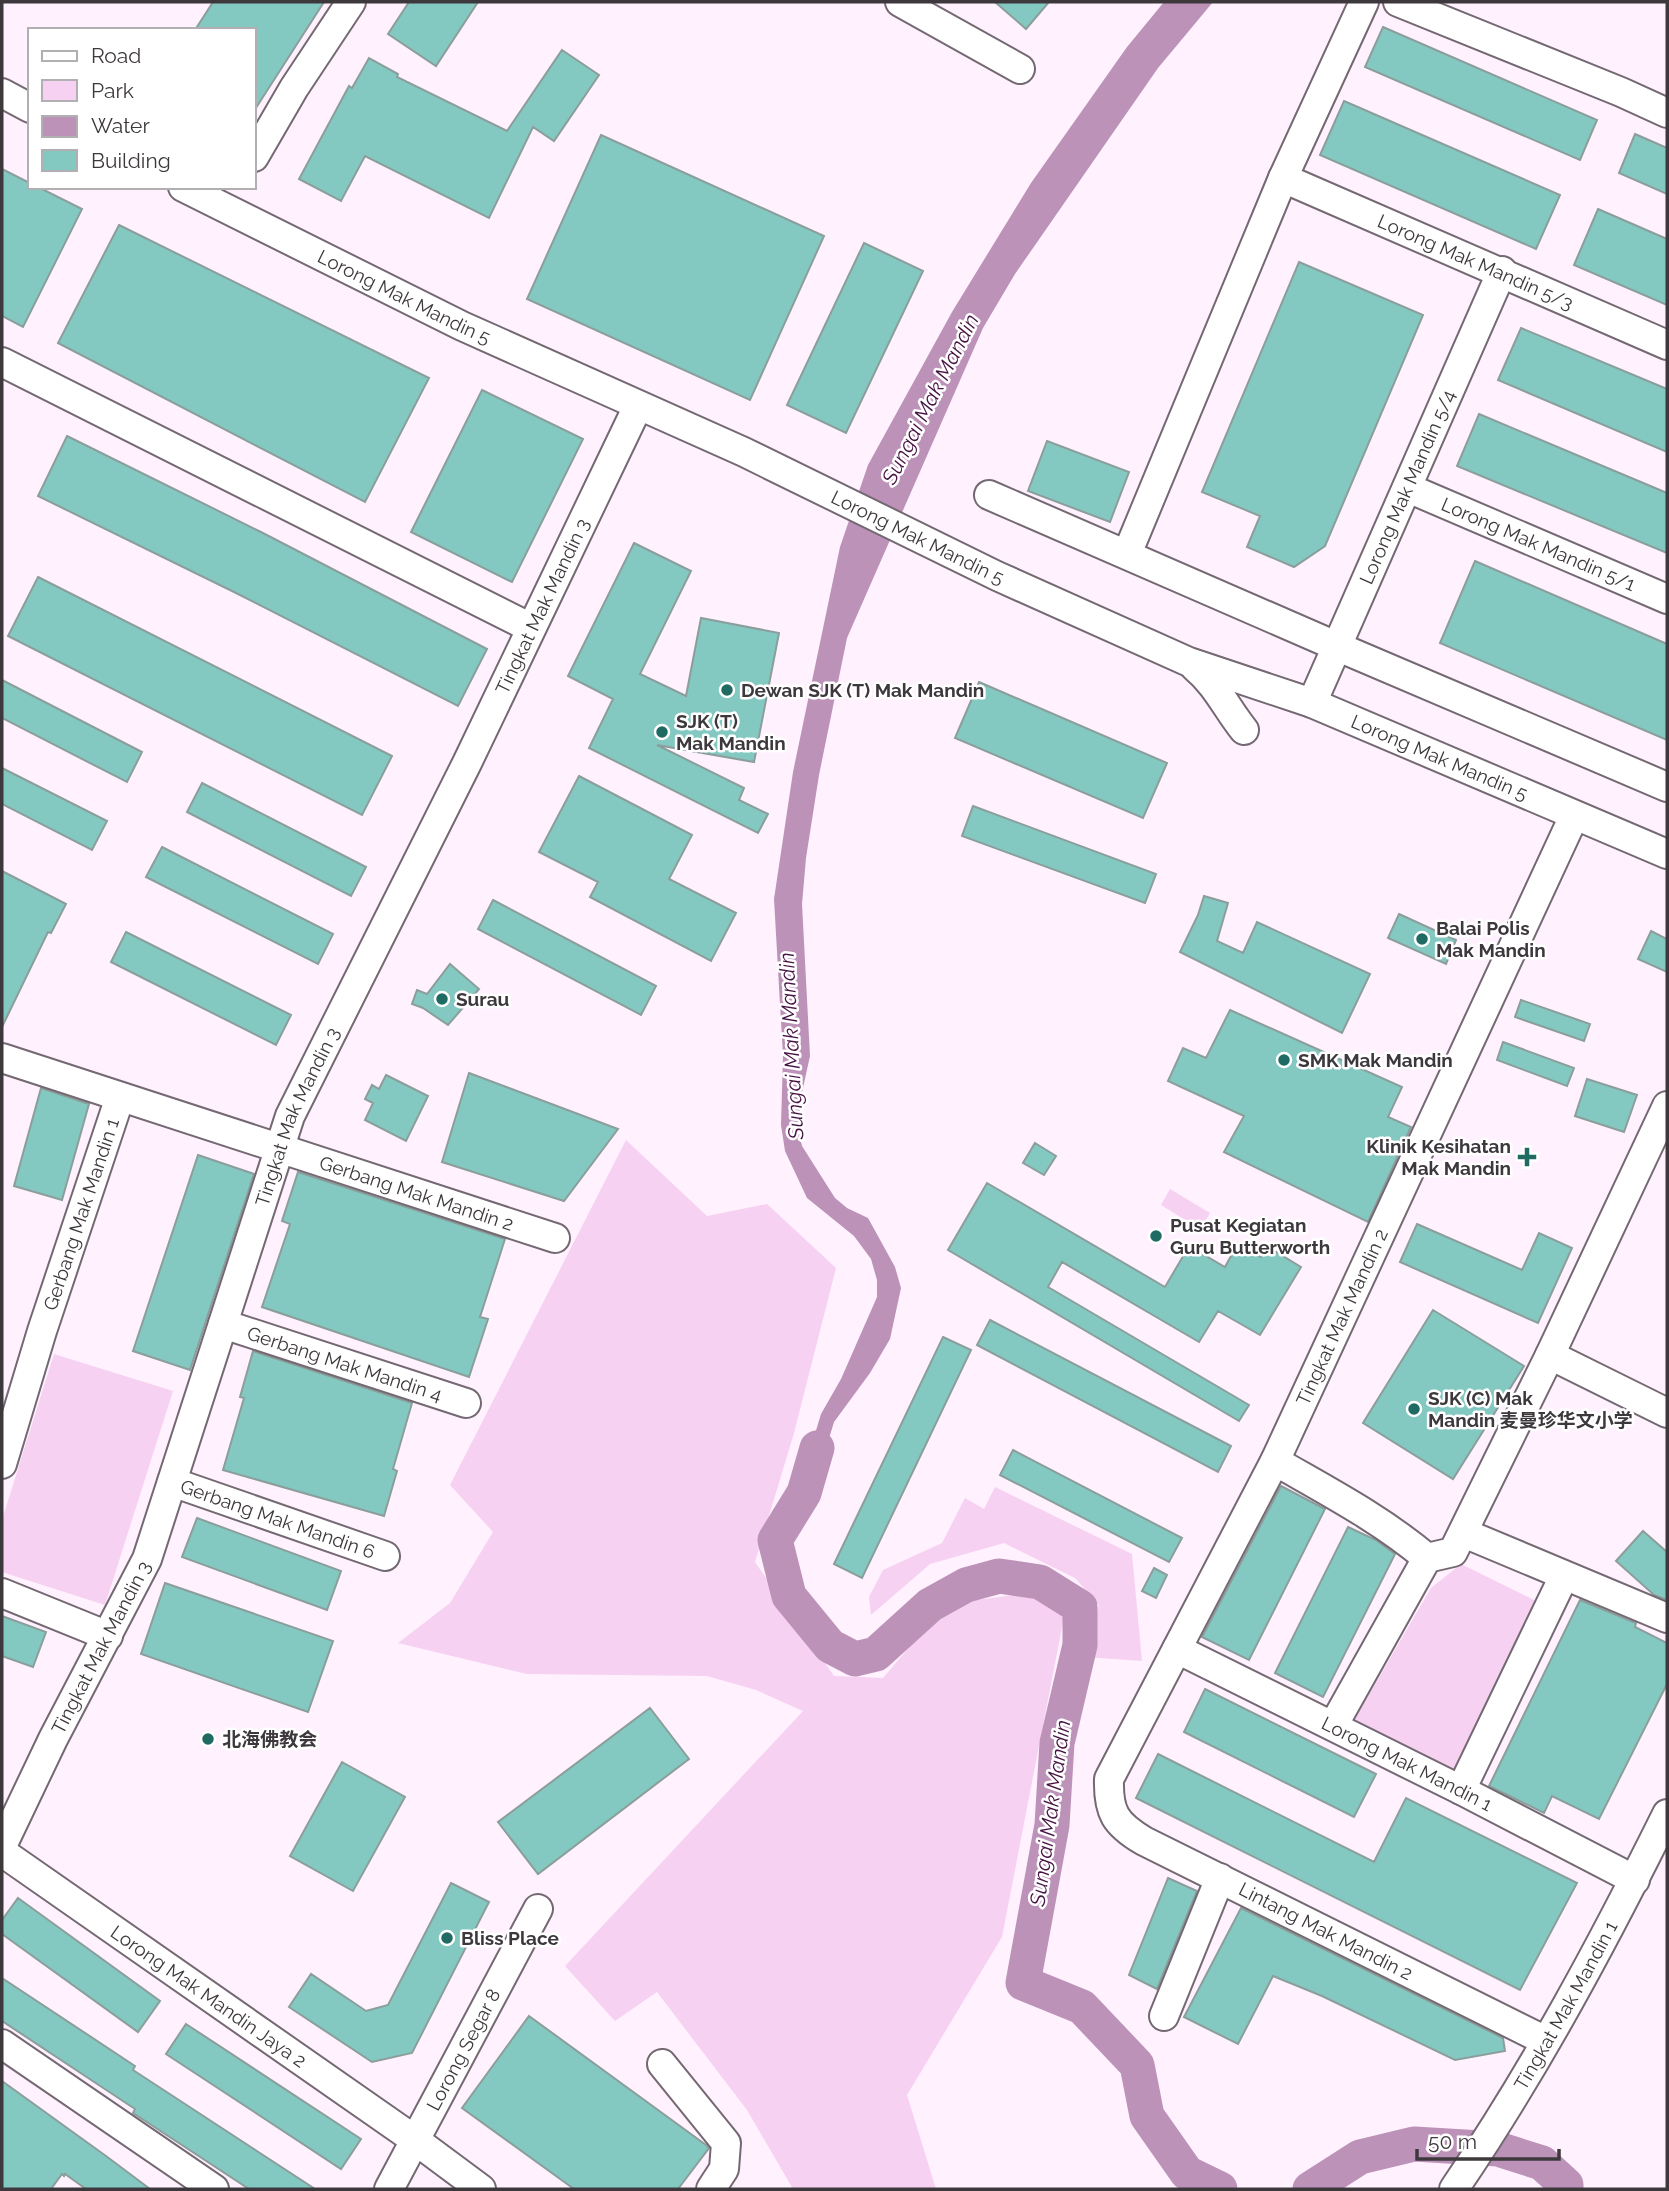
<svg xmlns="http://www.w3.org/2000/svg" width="1669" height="2191" font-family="Raleway,'Noto Sans SC',sans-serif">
	<rect width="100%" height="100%" fill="#fff1fd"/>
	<!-- green -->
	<path fill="#f6d1f2" d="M626,1140l81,76 60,-12 69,64 -42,165 -39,129 79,114 49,2 63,-74 83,-11 35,24 -62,320 -95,158 29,94h-143l-46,-79 -90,-118 -42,29 -50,-55 238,-255 -47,-21 -49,-14 -180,-2 -129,-31 52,-40 43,-71 -43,-47z
		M1170,1189l40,24 -10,16 -39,-24z
		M54,1354l119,37 -68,214 -103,-33v-52z
		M995,1487l137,67 10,107 -57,-4 14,-52 -24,-27 -71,-35 -74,21 -59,51 -2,-18 14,-27 59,-27 23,-45 19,11z
		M1461,1564l79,39 -84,169 -103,-50 78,-134z"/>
	<!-- water -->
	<path fill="#bc92b8" d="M1164,2h49l-55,66 -143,206 -32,54 -136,310 -28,137 -13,83 -4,46 8,152 -9,41 -3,32 4,17 33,52 12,10 21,10 27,49 6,21 -11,51 -20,34 -36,49 -16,52 -14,19v-23l17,-56 20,-35 36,-82v-17l-6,-21 -17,-23 -47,-38 -22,-47 -4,-26 2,-69 -9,-157 19,-127 47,-225 28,-82 84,-153 79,-129 96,-136z"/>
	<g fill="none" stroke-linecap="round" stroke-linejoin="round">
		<!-- river -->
		<path stroke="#bc92b8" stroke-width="35" d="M817,1448l-13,45 -29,47 14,56 41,50 25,13 21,-5 54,-49 36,-20 33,-9 41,6 40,25v38l-23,98 -5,82 -29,158 59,24 55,58 10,51 40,57 33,16
			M1310,2189l50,-32 54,-13 84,5 44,14 24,22v4"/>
	</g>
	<!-- building -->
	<path fill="#83c9c2" stroke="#8b9e9b" stroke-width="2" d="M213,2h111l-70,109v-81h-59z
		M409,2h69l-42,64 -48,-32z
		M995,2h54l-23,27z
		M1383,27l214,93 -17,40 -215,-93z
		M562,50l37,25 -45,66 -21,-14 -44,91 -124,-62 -24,45 -42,-22 50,-93 3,2 17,-30 29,16 -1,3 110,54z
		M1344,101l216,94 -24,54 -216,-94z
		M1635,134l32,14v46l-48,-21z
		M601,135l223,101 -74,164 -223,-101z
		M2,169l28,14v4h8l44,22 -59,118 -21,-11z
		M1598,209l69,30v66l-93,-40z
		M119,225l310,153 -64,124 -307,-159z
		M864,243l59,28 -77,162 -59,-28z
		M1299,262l124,53 -98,231 -31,21 -47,-20 13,-31 -58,-24z
		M1521,328l146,61v63l-169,-72z
		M482,390l101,49 -71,143 -101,-50z
		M1479,414l188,79v60l-210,-87z
		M67,436l194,96 226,117 -29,57 -226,-115 -194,-95z
		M1047,441l82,31 -19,50 -82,-31z
		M634,543l57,28 -51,103 46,22 15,-78 78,15 -25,129 -97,-17 87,43 -5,12 29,14 -10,19 -169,-85 24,-49 -45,-23z
		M1475,561l192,83v96l-227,-97z
		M38,577l354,179 -30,59 -354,-179z
		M2,680l140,72 -15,30 -125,-64z
		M979,682l188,81 -24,55 -188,-80z
		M2,768l105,53 -15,29 -90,-46z
		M579,776l113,59 -23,44 67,34 -25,48 -121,-64 8,-15 -59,-30z
		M202,783l164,84 -15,29 -164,-84z
		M973,806l183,68 -11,29 -183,-67z
		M162,847l171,87 -15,30 -172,-87z
		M2,871l64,33 -15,29 -3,-1 -46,95z
		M1204,896l24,7 -11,38 26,12 14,-31 113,52 -28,59 -162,-81 18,-37z
		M493,900l163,86 -15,29 -163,-86z
		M1399,914l57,26 -10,24 -58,-26z
		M1651,931l16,8v33l-29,-13z
		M126,932l165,83 -15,30 -165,-83z
		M450,964l29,25 -31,36 -25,-17 -11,-4 5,-14 10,4z
		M1521,1000l69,24 -6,17 -69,-24z
		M1230,1010l172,77 -14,30 23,10 -43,95 -144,-70 20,-36 -76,-35 15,-33 23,10z
		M1503,1042l71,26 -7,18 -70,-26z
		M469,1073l149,56 -54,72 -122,-39z
		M386,1075l42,21 -22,45 -41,-21 8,-17 -8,-4 7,-14 7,4z
		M1587,1079l50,16 -13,37 -49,-16z
		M41,1088l48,16 -27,96 -48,-14z
		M1035,1143l21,13 -12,19 -21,-12z
		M198,1155l56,19 -64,196 -57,-19z
		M298,1172l207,67 -25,78 8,2 -19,58 -207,-70 28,-83 -8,-3z
		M987,1183l178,104 24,-41 36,21 13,-24 23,14 4,-12 36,22 -41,68 -42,-24 -19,31 -137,-80 -14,25 201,118 -10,16 -291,-171z
		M1417,1224l105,46 17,-37 33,15 -34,75 -138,-61z
		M1433,1310l91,56 -71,113 -90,-56z
		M990,1320l241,126 -13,26 -241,-127z
		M943,1337l28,13 -109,228 -28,-14z
		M253,1351l159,52 -19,66 4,2 -13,45 -161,-46 21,-72 -4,-1z
		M1013,1450l169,88 -13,24 -169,-87z
		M1281,1486l44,23 -76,151 -47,-23z
		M197,1518l144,53 -14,39 -145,-53z
		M1348,1527l28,13 19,14 -72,143 -48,-24z
		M1643,1531l24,21v48l-13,-5 -38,-34z
		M1154,1568l13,7 -11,23 -14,-7z
		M165,1583l168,58 -25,71 -167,-58z
		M1580,1600l56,23 -1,4 32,16v41l-68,135 -47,-23 -8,17 -55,-27z
		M2,1616l44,16 -13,35 -31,-11z
		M1205,1689l171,85 -22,43 -170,-85z
		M650,1708l39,51 -151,115 -40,-52z
		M1158,1754l216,108 32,-64 171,85 -57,107 -384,-192z
		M342,1762l63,35 -52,94 -63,-35z
		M1168,1878l29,13 -40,98 -28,-14z
		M451,1883l38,19 -77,151 -40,9 -83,-55 22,-33 55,37 22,-6z
		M18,1898l142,103 -22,31 -136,-98v-14z
		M1241,1908l262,130 2,13 -50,9 -133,-64 -49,-20 -35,68 -54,-27z
		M2,1978l133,88 -2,4 182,119h-66l-116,-76 2,-4 -133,-88z
		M529,2016l177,129 3,3 -31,41h-104l-112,-81z
		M186,2024l175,115 -20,30 -175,-115z
		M2,2081l104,75 44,33h-64l-21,-15 -1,2 -2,-2 -11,15h-49z"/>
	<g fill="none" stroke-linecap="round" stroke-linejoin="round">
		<defs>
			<g id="minor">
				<path d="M900,2l120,67"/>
				<path d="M1398,2l223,90 46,21"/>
				<path d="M2,93l28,15"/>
				<path d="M254,157l40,-69 57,-86"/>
				<path id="s1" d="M1283,178l384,167"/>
				<path id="s2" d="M183,187l279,139 282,126 253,124 192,86 123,41 355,151"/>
				<path d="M2,362l529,266"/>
				<path id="s3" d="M1408,488l259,111"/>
				<path d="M989,495l347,151 331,141"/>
				<path d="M1127,554l156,-376 81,-176"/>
				<path d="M1195,667c21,17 32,42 49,63"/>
				<path id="s4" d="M1312,703l190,-432"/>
				<path id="s5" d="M2,1058l553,180"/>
				<path id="s6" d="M223,1324l243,79"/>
				<path d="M1550,1355l117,58"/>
				<path d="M1275,1461c52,30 106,58 152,97l26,-6 97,-197 117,-249"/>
				<path id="s7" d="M2,1464l40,-133 78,-234"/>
				<path id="s8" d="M172,1482l213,74"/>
				<path d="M1464,1533l203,85"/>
				<path d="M2,1593l106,43"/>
				<path id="s9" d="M1177,1649l284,141 174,90"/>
				<path d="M1333,1726l94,-168"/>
				<path d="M1461,1790l103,-214"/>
				<path id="s10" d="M2,1846l51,-107 94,-180 143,-443 177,-353 171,-357"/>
				<path id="s11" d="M2,1852l413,288 66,49"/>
				<path d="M1164,2016l56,-138"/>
				<path id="s12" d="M1546,2041l-402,-200c-29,-17 -36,-29 -35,-62l166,-318 299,-645"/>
				<path d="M2,2044l212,145"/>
				<path d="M662,2064l64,79 -2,26 -13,20"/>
				<path id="s13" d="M389,2189l149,-280"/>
				<path id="s14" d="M1454,2189c81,-119 149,-246 213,-375"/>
			</g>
		</defs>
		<!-- minor casing -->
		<use href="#minor" stroke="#746973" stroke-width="32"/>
		<!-- minor -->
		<use href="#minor" stroke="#fff" stroke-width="28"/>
	</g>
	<!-- markers -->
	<g fill="#206a64" stroke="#fff" stroke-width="2.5">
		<circle cx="727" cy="690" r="7"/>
		<circle cx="662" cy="732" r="7"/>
		<circle cx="1422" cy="939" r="7"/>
		<circle cx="442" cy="999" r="7"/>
		<circle cx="1284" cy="1060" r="7"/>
		<path d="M1523.5 1146.5h7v7h7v7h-7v7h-7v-7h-7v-7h7z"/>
		<circle cx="1156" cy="1236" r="7"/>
		<circle cx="1414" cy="1409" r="7"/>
		<circle cx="208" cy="1739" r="7"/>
		<circle cx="447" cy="1938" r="7"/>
	</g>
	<g text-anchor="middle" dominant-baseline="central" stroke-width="5" stroke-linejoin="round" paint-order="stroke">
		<!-- street labels -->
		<g font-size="19" fill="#3d383c" stroke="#fff">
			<text stroke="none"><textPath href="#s1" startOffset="210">Lorong Mak Mandin 5/3</textPath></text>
			<text stroke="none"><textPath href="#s2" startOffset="247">Lorong Mak Mandin 5</textPath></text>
			<text stroke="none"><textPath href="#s4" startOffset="236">Lorong Mak Mandin 5/4</textPath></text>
			<text stroke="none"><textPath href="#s2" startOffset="814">Lorong Mak Mandin 5</textPath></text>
			<text stroke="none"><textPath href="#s3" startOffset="142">Lorong Mak Mandin 5/1</textPath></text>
			<text stroke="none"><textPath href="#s10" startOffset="1356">Tingkat Mak Mandin 3</textPath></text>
			<text stroke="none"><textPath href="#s2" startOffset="1381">Lorong Mak Mandin 5</textPath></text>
			<text stroke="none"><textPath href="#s10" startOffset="789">Tingkat Mak Mandin 3</textPath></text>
			<text stroke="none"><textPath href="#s5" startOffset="436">Gerbang Mak Mandin 2</textPath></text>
			<text stroke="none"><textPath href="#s7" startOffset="262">Gerbang Mak Mandin 1</textPath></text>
			<text stroke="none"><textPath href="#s12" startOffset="1043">Tingkat Mak Mandin 2</textPath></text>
			<text stroke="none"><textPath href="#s6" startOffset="128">Gerbang Mak Mandin 4</textPath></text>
			<text stroke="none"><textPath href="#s8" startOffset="112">Gerbang Mak Mandin 6</textPath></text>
			<text stroke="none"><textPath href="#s10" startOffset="222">Tingkat Mak Mandin 3</textPath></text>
			<text stroke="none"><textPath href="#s9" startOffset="257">Lorong Mak Mandin 1</textPath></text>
			<text transform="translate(1326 1931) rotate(27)">Lintang Mak Mandin 2</text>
			<text stroke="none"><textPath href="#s11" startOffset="252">Lorong Mak Mandin Jaya 2</textPath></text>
			<text stroke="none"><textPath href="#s14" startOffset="215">Tingkat Mak Mandin 1</textPath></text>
			<text stroke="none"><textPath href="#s13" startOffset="158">Lorong Segar 8</textPath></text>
		</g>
		<!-- poi labels -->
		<g font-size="19" font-weight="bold" fill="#3d383c" stroke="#fff" text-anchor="start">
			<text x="741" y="690">Dewan SJK (T) Mak Mandin</text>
			<text x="676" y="721">SJK (T)<tspan x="676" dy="22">Mak Mandin</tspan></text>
			<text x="1436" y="928">Balai Polis<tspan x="1436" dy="22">Mak Mandin</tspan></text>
			<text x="456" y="999">Surau</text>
			<text x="1298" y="1060">SMK Mak Mandin</text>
			<text x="1511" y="1146" text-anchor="end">Klinik Kesihatan<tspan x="1511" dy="22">Mak Mandin</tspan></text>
			<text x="1170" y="1225">Pusat Kegiatan<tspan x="1170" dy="22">Guru Butterworth</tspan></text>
			<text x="1428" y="1398">SJK (C) Mak<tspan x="1428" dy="22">Mandin 麦曼珍华文小学</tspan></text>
			<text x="222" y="1739">北海佛教会</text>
			<text x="461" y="1938">Bliss Place</text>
		</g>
		<!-- water labels -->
		<g font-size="21" font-style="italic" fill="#451243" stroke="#fff">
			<text transform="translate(930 399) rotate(-63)">Sungai Mak Mandin</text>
			<text transform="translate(791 1046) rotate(-93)">Sungai Mak Mandin</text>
			<text transform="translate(1050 1813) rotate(-82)">Sungai Mak Mandin</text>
		</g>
	</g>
	<!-- border -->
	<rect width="1669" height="2191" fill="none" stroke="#3d383c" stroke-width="7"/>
	<!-- legend -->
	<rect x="28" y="28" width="228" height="161" fill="#ffffff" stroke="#b1afb1" stroke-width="2"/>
	<rect x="42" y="51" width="35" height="10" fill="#ffffff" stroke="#b1afb1" stroke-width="2"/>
	<text x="91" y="63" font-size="21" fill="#3d383c">Road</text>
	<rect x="42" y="80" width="35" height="21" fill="#f6d1f2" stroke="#b1afb1" stroke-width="2"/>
	<text x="91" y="98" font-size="21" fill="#3d383c">Park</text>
	<rect x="42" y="116" width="35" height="21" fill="#bc92b8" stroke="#b1afb1" stroke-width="2"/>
	<text x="91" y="133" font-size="21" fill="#3d383c">Water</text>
	<rect x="42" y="150" width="35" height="21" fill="#83c9c2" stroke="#b1afb1" stroke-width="2"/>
	<text x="91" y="168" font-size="21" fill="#3d383c">Building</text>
	<!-- scale -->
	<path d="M1417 2149v10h142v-10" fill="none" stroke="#3d383c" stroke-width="3.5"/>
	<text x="1428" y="2149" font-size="21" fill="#3d383c" stroke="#ffffff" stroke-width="5" paint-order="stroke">50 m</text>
</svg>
